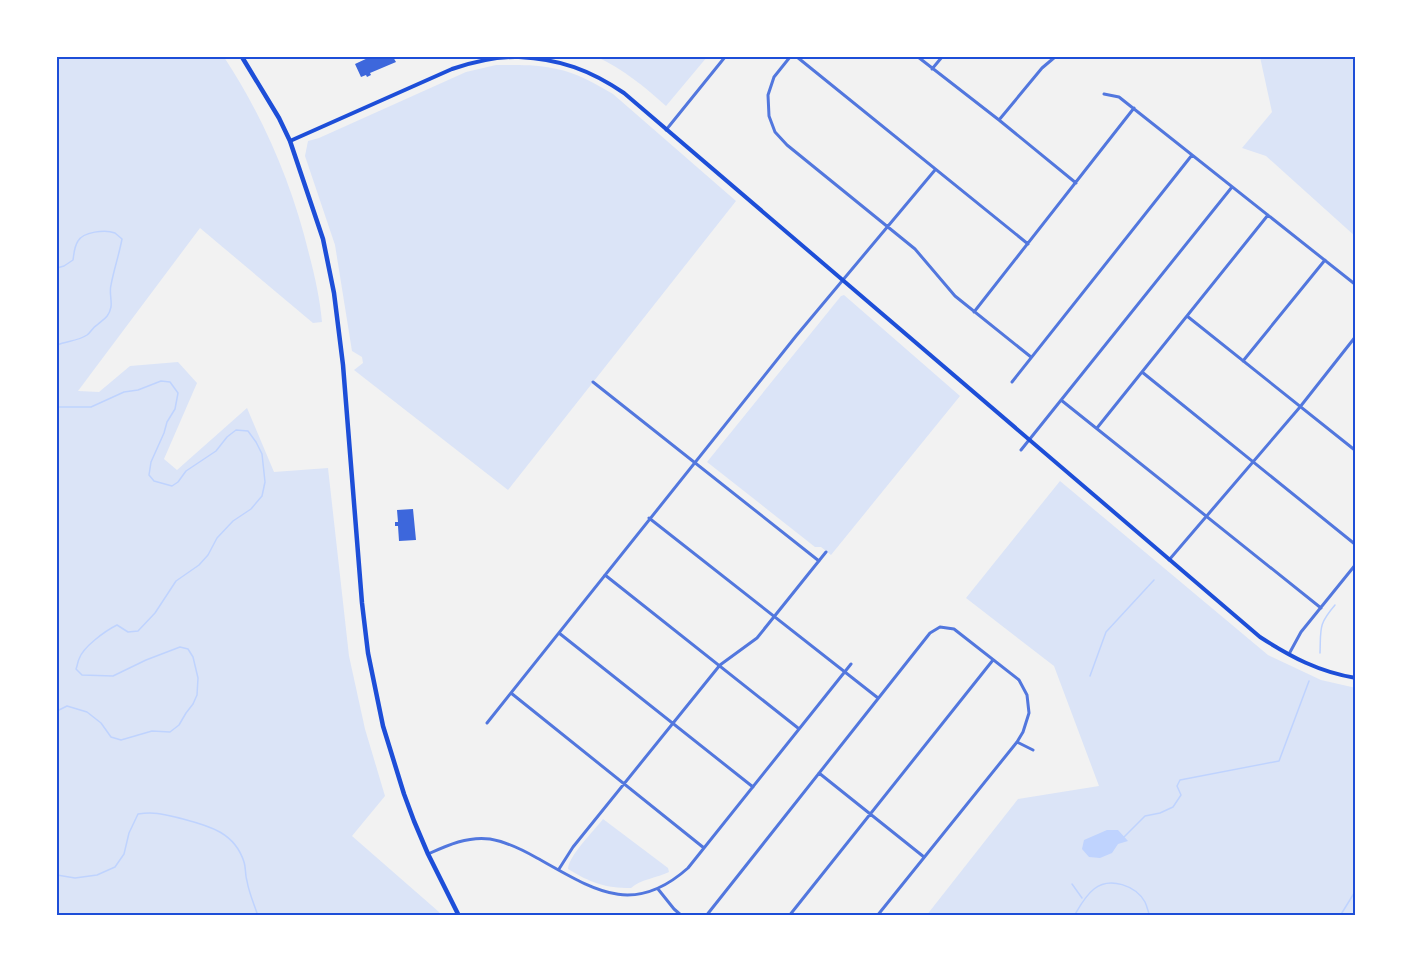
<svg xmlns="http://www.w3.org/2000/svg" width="1413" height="973" font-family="Karla,sans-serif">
	<rect width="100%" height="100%" fill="#f2f2f2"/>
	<!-- green -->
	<path fill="#dbe4f7" d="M57,57h167c40,61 68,127 85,197 6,23 11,45 13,68l-9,1 -113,-95 -122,163 21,1 31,-26 48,-4 19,21 -33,76 13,11 70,-62 27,64 54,-4 21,188 16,73 20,67 -33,40 87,76 2,4h-384z
		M597,57h110l-41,49c-21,-19 -43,-37 -69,-49z
		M1260,57h96v180l-90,-81 -24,-8 30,-36z
		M496,65c20,0 41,-1 61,4 20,4 39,15 56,25l123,107 -228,289 -154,-120 9,-7 -1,-6 -10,-6 -17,-106 -30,-89 3,-15 11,-3 147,-66z
		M844,295l116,101 -129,159 -10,-8h-6l-108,-85 134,-166z
		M1060,481l208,174 53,25 35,8v228h-430l92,-117 81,-13 -45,-120 -88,-68z
		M603,819l65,49 1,4c-12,6 -28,7 -38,16 -26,0 -40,-5 -63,-19 1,-14 26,-38 35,-50z"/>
	<!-- water -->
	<path fill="#bfd3fe" d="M1107,830h11l10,11 -10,3 -6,9 -12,5 -11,-1 -7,-8 2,-9z"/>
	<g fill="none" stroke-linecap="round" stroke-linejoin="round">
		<!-- stream -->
		<path stroke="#bfd3fe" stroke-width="1.5" d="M57,268l7,-2 9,-6c1,-6 1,-13 5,-19 5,-9 27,-12 37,-8 1,1 6,5 7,6 -3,16 -8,30 -11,46 -2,7 1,15 0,22 -2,10 -7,12 -14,18 -4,2 -6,7 -10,10 -9,6 -20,6 -30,10
			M57,407h34l33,-15 14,-2 23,-9 9,1 8,11 -3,16 -8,13 -3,11 -13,29 -2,13 5,6 18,5 6,-4 8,-11 30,-20 11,-14 9,-7 12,1 8,11 6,12 3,28 -3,14 -11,13 -18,12 -16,17 -9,17 -9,10 -23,16 -21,32 -17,18 -10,1 -11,-7c-12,6 -34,22 -38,34 -1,2 -2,8 -3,10l6,6 31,1 33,-16 34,-13 8,2 5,8 5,21 -1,17 -4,9 -7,9 -7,12 -9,7 -18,-1 -31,9 -10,-3 -10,-14 -14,-11 -20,-6 -10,5
			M1320,653c1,-25 -2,-28 15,-48
			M1090,676l16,-44 48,-52
			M1124,837l21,-21 15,-3 13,-6 8,-12 -4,-9 3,-6 99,-19 30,-80
			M57,875l18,3 22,-3 18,-8 9,-13 5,-21 9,-19c18,-3 28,1 45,5 27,7 52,14 61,43 2,6 1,13 3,19 2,12 7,23 11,35
			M1072,884l10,14
			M1074,916c6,-10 11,-20 20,-27 16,-13 42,-3 51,13 2,4 3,10 5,14
			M1340,916l16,-26"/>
	</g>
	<!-- building -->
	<path fill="#3d67dc" d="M370,57h23l3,5 -26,11 1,2 -4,2 -1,-2 -5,2 -6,-13z
		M413,509l3,31 -17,1 -1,-15h-3v-4h3l-1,-12z"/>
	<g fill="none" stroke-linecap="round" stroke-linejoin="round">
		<!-- minor -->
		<path stroke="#5277de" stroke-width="3" d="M790,57l-16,20 -6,18 1,21 6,16 12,13 128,104 40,47 76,61
			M797,57l231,187
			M918,57l81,63 77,63
			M932,69l10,-12
			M1104,94l15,3 237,188
			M999,120l43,-52 13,-11
			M974,312l160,-204
			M1187,316l169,135
			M1243,361l82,-101
			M1142,372l214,173
			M593,382l226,179
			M1012,382l180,-227
			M1061,400l260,208
			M1097,428l171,-213
			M1021,450l211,-263
			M649,518l229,180
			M1169,560l131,-153 56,-71
			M605,575l193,153
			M559,633l194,154
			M1289,654l12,-22 55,-68
			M511,693l193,155
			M487,723l309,-387 139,-166
			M1017,742l16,8
			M819,773l105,84
			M428,854c20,-9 40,-18 62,-15 18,3 33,11 47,19 56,31 95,60 151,10l163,-204
			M559,869l14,-22 147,-182 37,-27 69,-86
			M658,889l16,20 8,7
			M706,916l224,-283 10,-6 14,2 65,51 8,15 2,18 -6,19 -6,10 -140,174
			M789,916l204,-256"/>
		<!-- tertiary -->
		<path stroke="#5277de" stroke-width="3" d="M666,130l59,-73"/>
		<!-- secondary -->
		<path stroke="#1d4ed8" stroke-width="4" d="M519,57c41,2 71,13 105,36l636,544c31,20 59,35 96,41
			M290,141l162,-72c21,-7 41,-12 63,-12"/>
		<!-- primary -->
		<path stroke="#1d4ed8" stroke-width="4.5" d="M242,57l37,61 11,23 33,98 11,54 9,72 19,238 6,50 15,73 21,68 10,27 14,33 31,62"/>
	</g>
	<!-- border -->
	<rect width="1413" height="973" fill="none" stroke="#ffffff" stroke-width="117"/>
	<rect x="58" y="58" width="1296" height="856" fill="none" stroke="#1d4ed8" stroke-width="2"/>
</svg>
